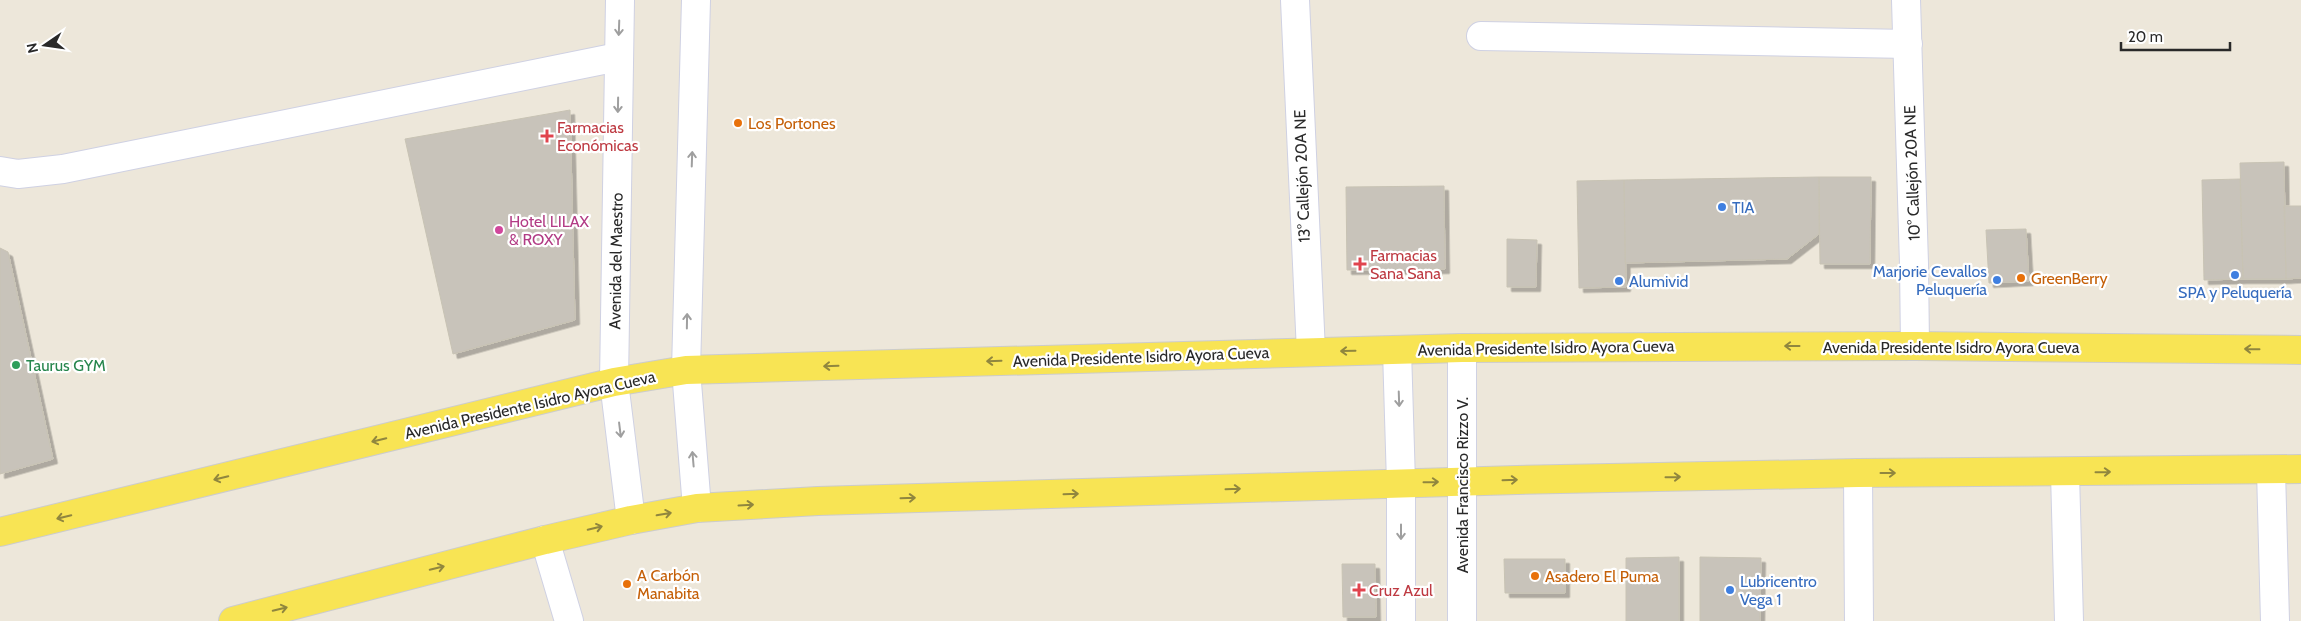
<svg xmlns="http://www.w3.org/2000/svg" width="2301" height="621" font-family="Cabin,sans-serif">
	<defs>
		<filter id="shadow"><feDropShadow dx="4.5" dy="4.5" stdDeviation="0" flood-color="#0004"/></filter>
	</defs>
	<rect width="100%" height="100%" fill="#ede7da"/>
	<!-- building -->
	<path fill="#c8c3ba" stroke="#c8c3b4" filter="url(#shadow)" d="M570,110l5,210 -122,34 -48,-215z
		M2284,162l2,117h-43l-3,-116z
		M1819,177v57l-32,25 -162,4 -1,-83z
		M1819,177h52l-1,87h-50z
		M2240,179l3,100 -39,1 -2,-100z
		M1624,180l2,107 -47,1 -2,-107z
		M1444,186l1,83 -98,1 -1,-83z
		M2284,206h17v72l-15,1z
		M2026,229l3,52 -40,2 -3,-53z
		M1507,239l30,1 -1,47h-29z
		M0,248l8,4 45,207 -53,15z
		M1679,557v64h-53v-63z
		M1700,557l61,1 -1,63h-60z
		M1504,559h61v34h-60z
		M1342,564h33l1,53h-33z"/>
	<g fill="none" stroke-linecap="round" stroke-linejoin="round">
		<defs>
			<path id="street" d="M1295,0l16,352
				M1906,0l8,264 1,82
				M1481,36l427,8
				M0,171l18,3 45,-5 555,-112
				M2271,470l4,151
				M1858,473l1,148
				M2065,473l4,148
				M545,540l24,81"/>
			<path id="secondary" d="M620,0l-6,382 17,138
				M696,0l-10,370 11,138
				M1397,350l4,133v138
				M1462,621v-273"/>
			<path id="primary" d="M0,532l614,-150 72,-12 776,-22 453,-2 386,4
				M233,621l312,-81 86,-20 66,-12 121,-7 699,-21 341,-7 443,-4"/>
		</defs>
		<!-- street casing -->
		<use href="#street" stroke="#cfd1e3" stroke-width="30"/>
		<!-- secondary casing -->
		<use href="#secondary" stroke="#cfd1e3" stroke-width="30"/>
		<!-- primary casing -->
		<use href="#primary" stroke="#ccc" stroke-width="30"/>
		<!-- street -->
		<use href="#street" stroke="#fff" stroke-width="28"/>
		<!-- secondary -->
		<use href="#secondary" stroke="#fff" stroke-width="28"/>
		<!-- primary -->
		<use href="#primary" stroke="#f8e454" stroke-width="28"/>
	</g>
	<!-- one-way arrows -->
	<defs><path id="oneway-shaft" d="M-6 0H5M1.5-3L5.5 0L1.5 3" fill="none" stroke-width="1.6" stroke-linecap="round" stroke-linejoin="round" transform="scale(1.25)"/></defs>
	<g stroke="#9f9f9f">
		<use href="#oneway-shaft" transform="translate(619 28) rotate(92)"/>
		<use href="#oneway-shaft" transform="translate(618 105) rotate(91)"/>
		<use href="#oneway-shaft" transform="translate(692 159) rotate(-88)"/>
		<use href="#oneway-shaft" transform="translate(687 321) rotate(-89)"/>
		<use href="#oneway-shaft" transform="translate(1399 399) rotate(88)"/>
		<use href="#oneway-shaft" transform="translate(620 430) rotate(83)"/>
		<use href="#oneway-shaft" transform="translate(693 459) rotate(-95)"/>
		<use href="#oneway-shaft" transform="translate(1401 532) rotate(90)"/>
	</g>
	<g stroke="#90863e">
		<use href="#oneway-shaft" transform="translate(1792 346) rotate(180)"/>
		<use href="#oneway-shaft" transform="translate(2252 349) rotate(-179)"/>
		<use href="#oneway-shaft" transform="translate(1348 351) rotate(179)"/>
		<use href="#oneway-shaft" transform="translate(994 361) rotate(178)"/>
		<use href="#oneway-shaft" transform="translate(831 366) rotate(178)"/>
		<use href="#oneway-shaft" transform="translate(379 440) rotate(166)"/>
		<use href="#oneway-shaft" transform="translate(2103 472) rotate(-1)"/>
		<use href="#oneway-shaft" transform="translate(1888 473)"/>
		<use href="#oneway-shaft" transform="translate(1673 477) rotate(-1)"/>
		<use href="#oneway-shaft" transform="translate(221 478) rotate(166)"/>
		<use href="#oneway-shaft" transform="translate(1510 480) rotate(-2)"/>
		<use href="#oneway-shaft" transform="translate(1431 482) rotate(-1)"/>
		<use href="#oneway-shaft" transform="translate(1233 489) rotate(-2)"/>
		<use href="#oneway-shaft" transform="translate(1071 494) rotate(-2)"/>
		<use href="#oneway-shaft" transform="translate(908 498) rotate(-2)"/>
		<use href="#oneway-shaft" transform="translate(746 505) rotate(-3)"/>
		<use href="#oneway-shaft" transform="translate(664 514) rotate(-10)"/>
		<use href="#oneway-shaft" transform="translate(64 517) rotate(166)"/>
		<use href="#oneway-shaft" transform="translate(595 528) rotate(-13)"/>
		<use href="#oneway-shaft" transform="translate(437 568) rotate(-14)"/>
		<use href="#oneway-shaft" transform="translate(280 609) rotate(-14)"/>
	</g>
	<!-- markers -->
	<g fill="#e8710a" stroke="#fff" stroke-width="2">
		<circle cx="738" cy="123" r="5"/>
		<circle cx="2021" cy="278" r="5"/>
		<circle cx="1535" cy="576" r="5"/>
		<circle cx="627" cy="584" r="5"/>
	</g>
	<g fill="#e0444e" stroke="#fff" stroke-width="2">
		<path d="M544.5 128.5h5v5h5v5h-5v5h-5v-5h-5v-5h5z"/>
		<path d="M1357.5 256.5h5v5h5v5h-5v5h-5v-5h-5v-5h5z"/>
		<path d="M1356.5 582.5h5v5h5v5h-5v5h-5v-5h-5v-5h5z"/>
	</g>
	<g fill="#3f7fe0" stroke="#fff" stroke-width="2">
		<circle cx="1722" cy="207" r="5"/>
		<circle cx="2235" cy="275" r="5"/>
		<circle cx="1997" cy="280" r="5"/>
		<circle cx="1619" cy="281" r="5"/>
		<circle cx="1730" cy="590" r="5"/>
	</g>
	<circle fill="#d1479c" stroke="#fff" stroke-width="2" cx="499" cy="230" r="5"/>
	<circle fill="#2e9e5b" stroke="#fff" stroke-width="2" cx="16" cy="365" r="5"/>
	<g text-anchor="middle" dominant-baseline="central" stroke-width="4.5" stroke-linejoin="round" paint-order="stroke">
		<!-- food labels -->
		<g font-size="16" fill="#c56008" stroke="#fff" text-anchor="start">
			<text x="748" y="123">Los Portones</text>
			<text x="2031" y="278">GreenBerry</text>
			<text x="637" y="575">A Carbón<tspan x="637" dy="18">Manabita</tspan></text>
			<text x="1545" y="576">Asadero El Puma</text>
		</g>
		<!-- health labels -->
		<g font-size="16" fill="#be3a42" stroke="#fff" text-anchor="start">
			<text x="557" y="127">Farmacias<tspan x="557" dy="18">Económicas</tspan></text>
			<text x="1370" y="255">Farmacias<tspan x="1370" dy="18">Sana Sana</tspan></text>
			<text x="1369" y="590">Cruz Azul</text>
		</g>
		<!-- street labels -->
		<g font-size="16" fill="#292929" stroke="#fff">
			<text transform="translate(1912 173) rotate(-92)">10° Callejón 20A NE</text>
			<text transform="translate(1302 176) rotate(-92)">13° Callejón 20A NE</text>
			<text transform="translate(616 261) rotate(-89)">Avenida del Maestro</text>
			<text x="1951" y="347">Avenida Presidente Isidro Ayora Cueva</text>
			<text transform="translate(1546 348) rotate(-1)">Avenida Presidente Isidro Ayora Cueva</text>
			<text transform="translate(1141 357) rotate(-2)">Avenida Presidente Isidro Ayora Cueva</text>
			<text transform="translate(530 405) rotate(-13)">Avenida Presidente Isidro Ayora Cueva</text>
			<text transform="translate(1462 485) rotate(-90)">Avenida Francisco Rizzo V.</text>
		</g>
		<!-- shop labels -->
		<g font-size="16" fill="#366cbe" stroke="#fff" text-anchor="start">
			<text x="1732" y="207">TIA</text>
			<text x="1987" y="271" text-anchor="end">Marjorie Cevallos<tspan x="1987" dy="18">Peluquería</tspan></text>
			<text x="1629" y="281">Alumivid</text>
			<text x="2235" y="292" text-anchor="middle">SPA y Peluquería</text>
			<text x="1740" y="581">Lubricentro<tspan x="1740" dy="18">Vega 1</tspan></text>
		</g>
		<!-- hotel labels -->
		<g font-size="16" fill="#b23c85" stroke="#fff" text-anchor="start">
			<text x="509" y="221">Hotel LILAX<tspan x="509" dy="18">&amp; ROXY</tspan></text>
		</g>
		<!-- leisure labels -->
		<g font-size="16" fill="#27864d" stroke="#fff" text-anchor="start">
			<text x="26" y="365">Taurus GYM</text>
		</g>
	</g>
	<!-- north arrow -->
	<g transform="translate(45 45) rotate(257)" stroke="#ffffff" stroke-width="4" paint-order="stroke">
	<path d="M0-4L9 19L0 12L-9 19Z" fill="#292929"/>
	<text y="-8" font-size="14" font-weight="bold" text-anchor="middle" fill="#292929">N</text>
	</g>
	<!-- scale -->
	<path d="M2121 42v8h109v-8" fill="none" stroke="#292929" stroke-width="2.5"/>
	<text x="2128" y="42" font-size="15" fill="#292929" stroke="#ffffff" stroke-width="4" paint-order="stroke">20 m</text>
</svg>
